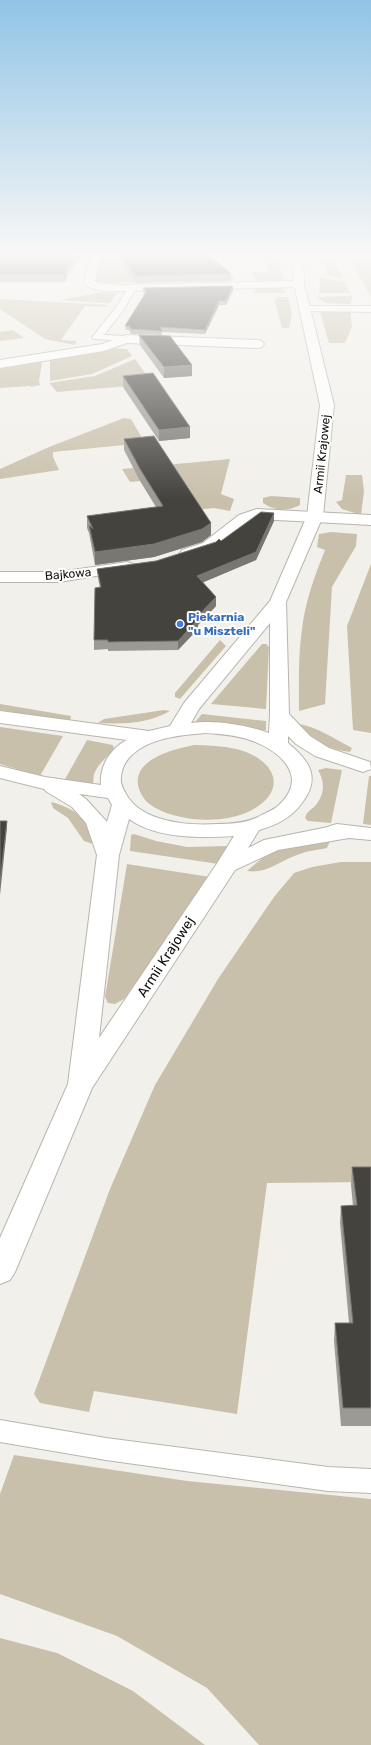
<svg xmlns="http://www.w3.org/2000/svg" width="371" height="1745" font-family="Rubik,sans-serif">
	<rect width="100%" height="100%" fill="#f2f0ea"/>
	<!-- green -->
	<path fill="#c9c0ab" d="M100,255h72l-46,14 5,7 101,-1 2,5 -126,3 -14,-2z
		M265,255h12l6,24c-9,7 -28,5 -32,-7h17z
		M348,255h23v42z
		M333,259l11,20 -16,-4 -5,-14z
		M320,278l25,4 5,11h-31z
		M272,287l9,1 6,5h-34l4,-4z
		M103,292l17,1 -4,1 -6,9 -50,-3z
		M352,296l-1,8 -25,-1 -10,-6z
		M280,297h8l4,17 -3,14h-7l-7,-27v-2z
		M0,299l108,6 -2,2 -21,-1 -24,34 16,1 -3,4 -29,-6 -45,-30z
		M350,310l2,17 -7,16h-16l-9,-31z
		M13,330l11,8 -24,3v-9z
		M105,348l22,1 5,7 -40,18 -42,7v-23z
		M135,359l18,25 -96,8 -8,-9 46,-7z
		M42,362l-3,19 1,4 -9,2 -1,-1 -30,2v-19z
		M124,418l7,1 14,24 -92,9v5l6,13 -59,9v-10l49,-22z
		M230,459l-9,35 13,5 -4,12 -16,-3 -19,2 -55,-29 -10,1 -8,-13z
		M346,475h16l2,16 -3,24 -19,-6 -6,-7 6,-2z
		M271,496l29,2v7c-13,7 -25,6 -37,-2v-5z
		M331,532l26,2 -1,12 -24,41 -7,117 -26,7c0,-27 -1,-55 3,-82 3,-27 13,-54 23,-79l-8,-3 2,-13z
		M371,564v169l-18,-3 -6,-104z
		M220,640l6,6 -46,53 -5,-2v-4z
		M262,644h4l3,3 -3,62 -55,-5z
		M0,704l71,12 -1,5 -70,-11z
		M164,710l6,1c-23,13 -46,13 -72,12l6,-4z
		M202,714l64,7v9l-5,1 -62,-7 -4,-2z
		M299,724c18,3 36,15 53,24l-2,4c-15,-2 -47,-10 -51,-28z
		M0,727l63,9 -23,40 -40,-12z
		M87,740l26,5 1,4c-7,8 -16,15 -20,25 -1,5 0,8 -2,13l-28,-6z
		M194,745c14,0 28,1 42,4 38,9 55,41 14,62 -27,14 -78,11 -102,-8 -5,-5 -9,-12 -10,-18 -4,-27 37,-36 56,-40z
		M326,768l16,2 -11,53 -23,-2 -3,-3c2,-7 6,-8 10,-12 10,-12 10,-24 3,-36z
		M369,776h2v49l-8,-1z
		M51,802c27,7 36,18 45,43l-12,-4 -16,-23 -15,-10z
		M134,834l22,7 31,6 41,-1 -9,18 -89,-13 1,-16z
		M330,841l-3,7c-10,2 -21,3 -30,7 -18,6 -30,19 -50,16l20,-17 27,-9z
		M341,862h30v320l-104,1 -30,231 -143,-23 -5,21 -49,-9 -6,-9 76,-205 45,-104 63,-106 56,-82 20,-24 18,-6z
		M127,864l83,13 -86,122 -9,5 -7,-1 -3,-6z
		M14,1455l173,26 184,18v246h-112l-52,-57 -90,-52 -117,-42v-100z
		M0,1638l57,15 76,38 72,54h-205z"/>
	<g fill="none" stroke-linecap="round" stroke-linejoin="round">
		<defs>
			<path id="lane" d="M132,285l4,3 -12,21 -20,26 22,1 5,3 -2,2 -35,-2 -2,-2 2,-2 23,-29 12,-20z
				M0,1420l106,18 222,29 43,2v24l-43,-2 -222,-31 -106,-18z"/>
			<path id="street" d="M91,255h10l-6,26 6,3 20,1 178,-4 5,3 -5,3 -178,4c-11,0 -30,1 -37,-8z
				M306,306h65v6l-69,-1 -2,-2 2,-2z
				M126,335l132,5 4,1 2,3 -2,3 -4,1 -131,-5 -23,8 -104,17v-8l102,-16z
				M257,509l114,6v10l-113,-6 -9,2 -34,28 -27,9 -6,-2 -2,-3 2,-3 21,-7 36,-28z
				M127,562l6,2 2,3 -2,3 -74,12h-59v-10h59z"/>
			<path id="secondary" d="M288,255h10l6,17v12l30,121 -11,111 -37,86 3,112 21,22 19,12 41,14 1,7 -8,3 -48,-16 -19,-12 -8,-8v7c22,18 33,35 14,60 -11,15 -25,22 -43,27l-11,18 16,-8 64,-13 2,-1 7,-2 34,4v12l-22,-2 -71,12 -43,20 -143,218 -77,184 -5,8 -10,4v-46l68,-154 29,-229 -11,-32 -14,-16 -25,-15 -3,-3 -44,-11v-12l45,11 56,8c-2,-19 10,-37 26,-45l-127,-17v-12l149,20 21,-5 14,-23 86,-102 37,-85 13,-111 -26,-121v-12zM270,623v92l-1,18c-24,-8 -52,-13 -78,-10l8,-14zM205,733c15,1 31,2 45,7 29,10 60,36 29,65 -5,5 -14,8 -21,12 -12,6 -28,7 -41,7 -29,2 -76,-2 -91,-30 -3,-6 -6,-10 -5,-17 1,-12 7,-20 17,-27 19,-13 45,-15 67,-17zM79,794l29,4 4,7 -5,17 -21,-23zM129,819c28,20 71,19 105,17l-18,29 -117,173 20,-183z"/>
		</defs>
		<!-- lane casing -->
		<use href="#lane" stroke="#b8b5b0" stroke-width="2"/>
		<!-- street casing -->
		<use href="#street" stroke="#b8b5b0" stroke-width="2"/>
		<!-- secondary casing -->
		<use href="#secondary" stroke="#b8b5b0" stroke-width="2"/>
		<!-- lane -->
		<use href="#lane" fill="#fff" fill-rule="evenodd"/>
		<!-- street -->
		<use href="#street" fill="#fff" fill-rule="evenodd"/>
		<!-- secondary -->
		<use href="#secondary" fill="#fff" fill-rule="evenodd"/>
	</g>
	<!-- wall -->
	<path fill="#9c9a94" d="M0,255h80l-1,5h-2l-1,4h-2v4l-3,1v4h-3l-3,9h-65z
		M114,255h96l21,19v7l-95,2z
		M143,288l90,2 -7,15h-7l-14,29 -43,-2v3l-31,-1 -2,-4h-3l-1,-4 20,-32 -2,-2z
		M139,335l53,30v11l-28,2 -24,-33z
		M123,376l67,62 -31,3 -36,-54z
		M124,439l87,84v12l-9,7 -48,15 -59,8 -5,-27 -1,-5 -2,-5v-12l69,-9 -16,-26 -16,-31z
		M274,513v8l-18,39 -53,22 13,15v9l-18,19v4l-20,21 -70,1v-2l-14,1v-10l6,-52 -2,-10 -1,-9 59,-8 65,-20z
		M352,1167h19v259h-30l-7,-85 1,-18h14l-9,-100 1,-17h12l-2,-21z"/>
	<!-- shaded-wall -->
	<path fill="#797772" d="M68,266v7l-3,9 -1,-7z
		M233,286v4l-7,15v-4z
		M219,301v4l-14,29v-4z
		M192,365v11l-28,2v-11z
		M190,427v11l-31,3v-11z
		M274,513v8l-18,39 -59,25v-9z
		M211,523v12l-9,7 -48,15 -59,8v-13z
		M216,597v9l-18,19v4l-20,21v-9l17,-22z
		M7,821v6l-7,68v-12z"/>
	<!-- building -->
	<path fill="#45433e" stroke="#797772" d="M0,255h76v2h-2l-1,5h-2l-1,4h-2l-4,9h-64z
		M119,255h91l21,19 -95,2z
		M233,286l-7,15h-7l-14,29 -45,-3 2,4 -31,-2 -2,-3h-4l21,-34 -3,-4z
		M139,335l31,1 22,29 -28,2z
		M153,373l37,54 -31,3 -36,-54z
		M154,436l57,87 -9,6 -48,15 -59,8 -6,-27 4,4 -6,-13 76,-10 -23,-37 -16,-30z
		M261,512l13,1 -18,39 -59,24 19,21 -21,22h3l-20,22 -70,1v-2h-14l1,-52 6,-1 -4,-18 59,-8 60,-19 3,-3 2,2z
		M0,821h7l-7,62z
		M352,1167h19v241h-28l-8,-85h18l-12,-117 16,-1z"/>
	<!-- sky -->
	<linearGradient id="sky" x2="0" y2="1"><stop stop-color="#91c4e6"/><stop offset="0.51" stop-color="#f9f8f6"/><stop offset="1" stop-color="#f9f8f6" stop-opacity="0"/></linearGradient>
	<rect width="371" height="499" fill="url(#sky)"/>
	<!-- markers -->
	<circle fill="#3f7fe0" stroke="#fff" stroke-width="1.5" cx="180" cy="624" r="4"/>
	<g text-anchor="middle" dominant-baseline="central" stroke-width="4" stroke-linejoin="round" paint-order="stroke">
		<!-- far-street labels -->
		<g font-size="12" fill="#100f0d" stroke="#fff">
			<text transform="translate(322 454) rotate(-84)">Armii Krajowej</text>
			<text transform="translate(68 574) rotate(-5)">Bajkowa</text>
		</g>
		<!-- far-shop labels -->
		<g font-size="12" font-weight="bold" fill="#366cbe" stroke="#fff" text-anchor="start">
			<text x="188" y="617">Piekarnia<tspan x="188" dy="14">"u Miszteli"</tspan></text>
		</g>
		<!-- street labels -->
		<g font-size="14" fill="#100f0d" stroke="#fff">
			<text transform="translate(166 957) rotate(-57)">Armii Krajowej</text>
		</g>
	</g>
</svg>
